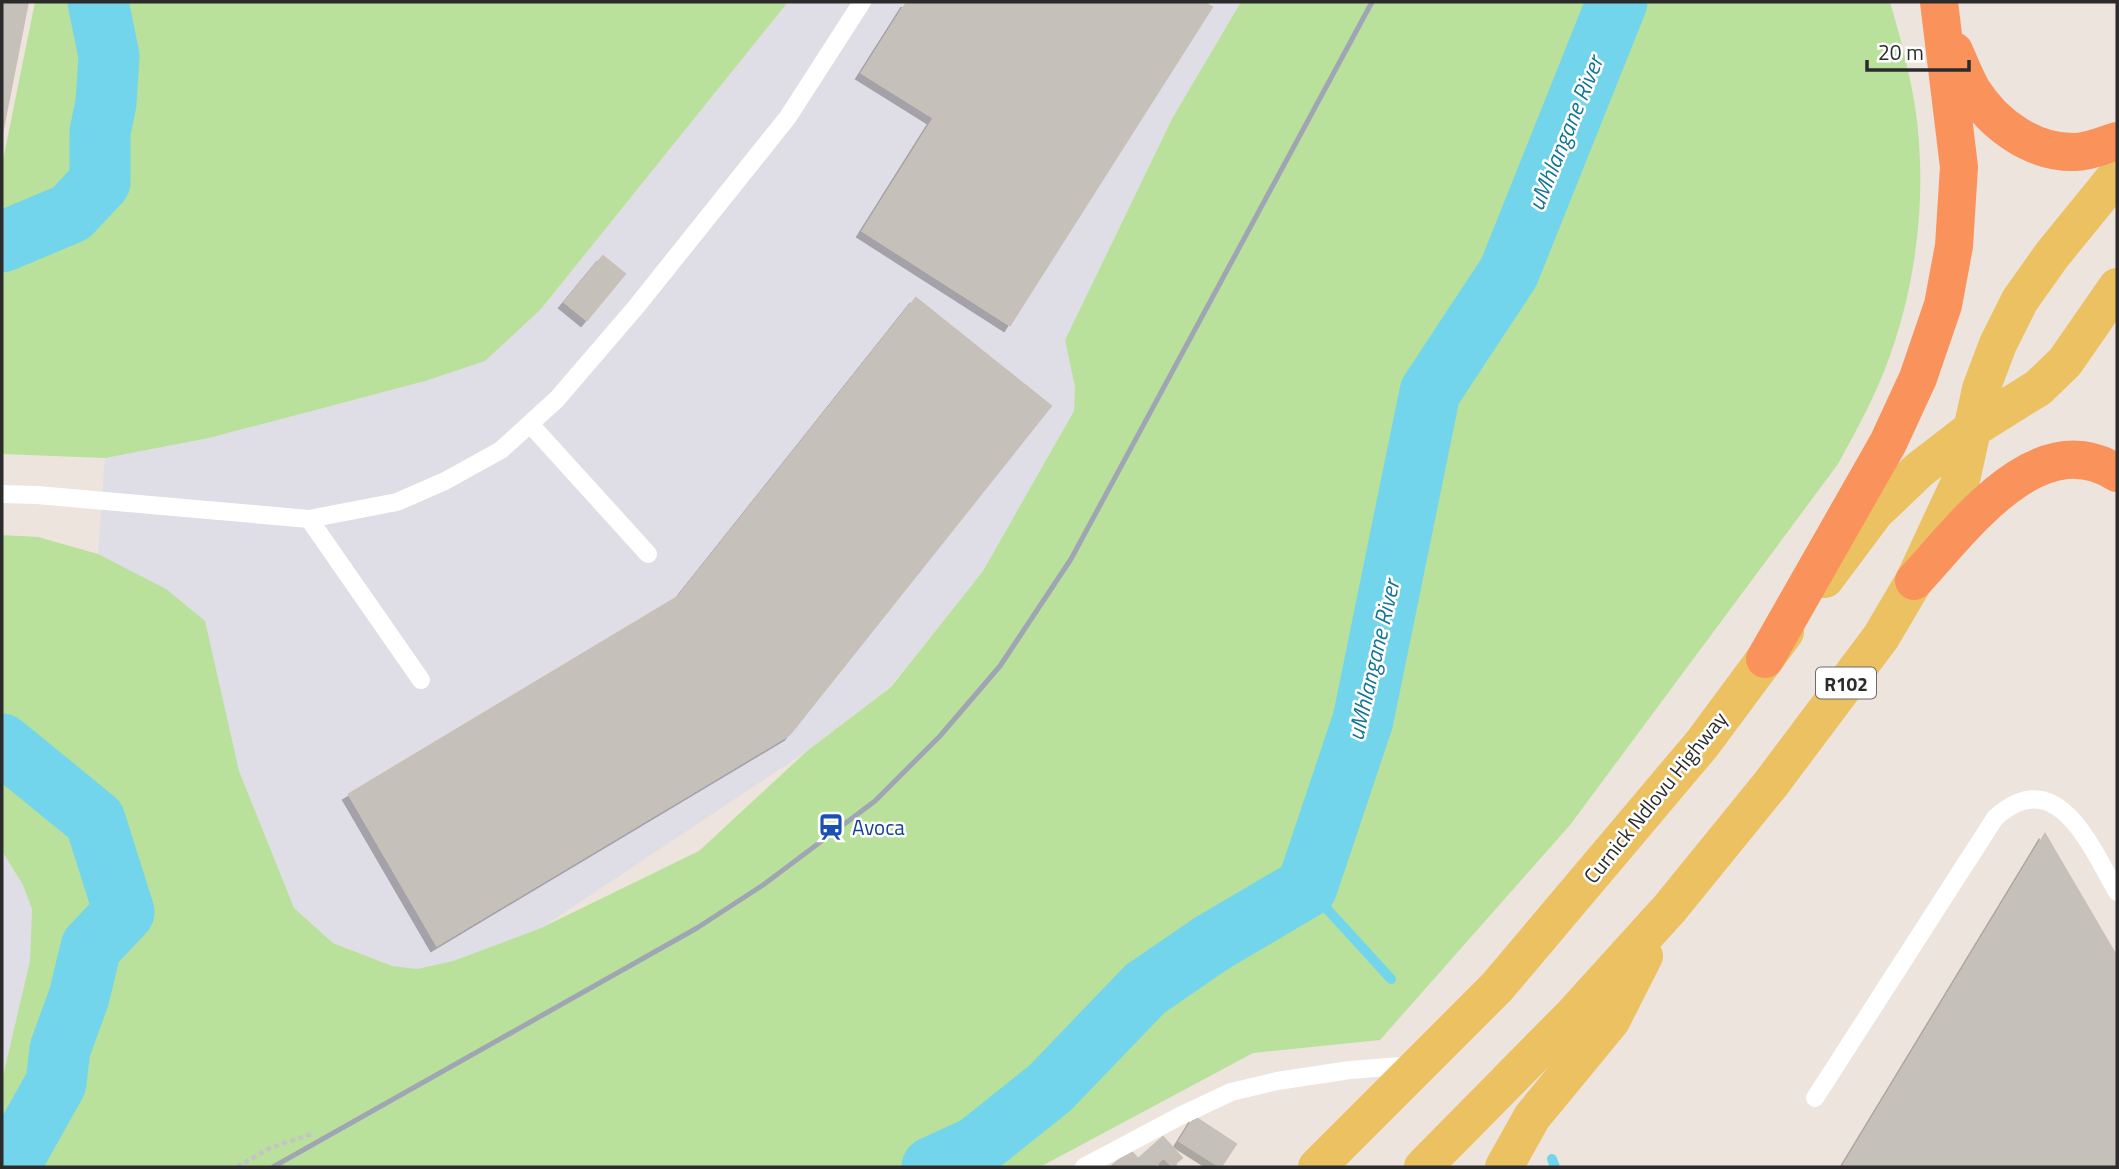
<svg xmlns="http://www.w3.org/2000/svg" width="2119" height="1169" font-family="'Titillium Web',sans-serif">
	<defs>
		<filter id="shadow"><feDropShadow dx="-6" dy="6" stdDeviation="0" flood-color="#0004"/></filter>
	</defs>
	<rect width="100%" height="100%" fill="#ece4dd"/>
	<!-- industrial -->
	<path fill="#dfdde5" d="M788,2h453l-68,115 -108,223 10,47 -1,24 -91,160 -93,116 -83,64 -266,177 -88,33 -36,8 -25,-3 -59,-23 -39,-35 -55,-137 -141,-217 7,-96 104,-20 216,-57 116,-72z
		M2,851l21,34 9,24 -2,52 -28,119z"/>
	<!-- green -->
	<path fill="#b9e19b" d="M35,2h753l-247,307 -56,52 -60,20 -216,57 -104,20 -103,-4v-289z
		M1241,2h649c10,34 19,68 25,104 13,87 2,181 -30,263 -13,33 -30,64 -47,95l-268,361 -190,215 -127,13 -213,114h-1038v-87l28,-119 2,-52 -9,-24 -21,-34v-316l36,2 60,17 68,35 39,32 34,150 55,137 39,35 59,23 25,3 36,-8 88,-33 158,-77 108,-100 84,-64 92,-116 91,-160 1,-24 -10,-47 108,-223z"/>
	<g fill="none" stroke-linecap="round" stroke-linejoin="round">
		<!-- stream -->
		<path stroke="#73d5eb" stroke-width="10" d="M1307,887l84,92
			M1552,1159l3,8"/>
		<!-- river -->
		<path stroke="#73d5eb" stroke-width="61" d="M2,242l69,-29 29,-31v-50l6,-29 3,-47 -11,-54
			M2,744l93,76 29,92 -33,35 -12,50 -19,52 -4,34 -47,84
			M932,1167l44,-20 74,-59 95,-99 67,-46 95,-56 56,-167 67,-328 79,-120 108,-270"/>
	</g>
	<!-- building -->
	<path fill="#c5c0b9" stroke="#c8c0b7" stroke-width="2" filter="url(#shadow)" d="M2,2h26l-26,132z
		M907,2h296l9,5 -202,318 -147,-94 71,-113 -72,-45z
		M603,256l22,18 -38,46 -22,-18z
		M916,298l135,108 -261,328 -353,211 -88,-151 330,-198z
		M2045,834l72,123v210h-274z
		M1195,1117l41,27 -15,23 -41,-26z
		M1163,1137l19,21 -10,8 -8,-9 -11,10 -41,-1 18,-16 8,9z"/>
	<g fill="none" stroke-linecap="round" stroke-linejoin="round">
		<!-- path -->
		<path stroke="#c4c4c4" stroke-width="4.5" stroke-dasharray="5 3.5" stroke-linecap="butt" d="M237,1167l33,-19 45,-15"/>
		<!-- service -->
		<path stroke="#fff" stroke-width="18" d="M530,424l118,130
			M2,494l35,1 272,24 88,-17 48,-21 56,-31 56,-51 79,-92 152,-190 74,-115
			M309,519l112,161
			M1815,1098l180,-280c62,-56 96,29 122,74
			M1084,1167l96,-51 51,-24 46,-11 73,-11 63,-5"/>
		<!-- primary -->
		<path stroke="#ecc162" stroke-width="38" d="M1825,579l50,-67 44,-42 53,-41 66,-41 27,-26 52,-75
			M1317,1167l180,-180 205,-243 83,-112
			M1423,1167l150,-152 97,-107 100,-123 111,-148 33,-56 47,-101 20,-91 17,-45 22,-44 32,-45 65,-80
			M1504,1167l28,-50 79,-96 33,-65"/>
		<!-- motorway -->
		<path stroke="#f9935b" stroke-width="38" d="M1954,51c6,13 11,27 18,39 22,35 61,63 103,62 14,0 29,-7 42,-11
			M1914,581c48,-51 123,-159 203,-108
			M1765,659l123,-216 30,-65 25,-73 11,-59 5,-79 -20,-165"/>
		<!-- rail -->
		<path stroke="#a0a5b4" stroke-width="5" d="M273,1167l424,-239 66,-43 112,-84 65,-65 60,-70 71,-107 301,-557"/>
	</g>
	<!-- icons -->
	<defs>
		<symbol id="station-bare" viewBox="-9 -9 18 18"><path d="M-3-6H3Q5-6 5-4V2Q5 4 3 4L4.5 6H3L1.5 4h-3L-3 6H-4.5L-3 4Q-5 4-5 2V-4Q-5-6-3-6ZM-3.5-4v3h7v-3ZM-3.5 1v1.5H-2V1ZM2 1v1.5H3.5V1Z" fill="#1a4fb4" stroke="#fff" stroke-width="2.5" paint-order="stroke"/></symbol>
	</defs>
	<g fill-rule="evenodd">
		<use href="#station-bare" x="812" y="808" width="38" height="38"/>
	</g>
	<g text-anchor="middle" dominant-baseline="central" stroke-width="5" stroke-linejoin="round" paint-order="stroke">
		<!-- shield labels -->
		<rect fill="#fff" stroke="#6b6b6b" stroke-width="2" x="1816" y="667.5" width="60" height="31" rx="5"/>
		<g font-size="19" font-weight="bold" fill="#2b2b2b">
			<text x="1846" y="683">R102</text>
		</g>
		<!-- street labels -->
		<g font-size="21" fill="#2b2b2b" stroke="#fff">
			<text transform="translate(1655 797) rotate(-51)">Curnick Ndlovu Highway</text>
		</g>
		<!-- transit labels -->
		<g font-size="21" fill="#164399" stroke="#fff" text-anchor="start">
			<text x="852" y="827">Avoca</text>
		</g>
		<!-- water labels -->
		<g font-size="23" font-style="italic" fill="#117598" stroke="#fff">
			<text transform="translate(1565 133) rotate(-68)">uMhlangane River</text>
			<text transform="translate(1373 660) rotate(-77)">uMhlangane River</text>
		</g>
	</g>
	<!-- border -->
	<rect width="2119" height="1169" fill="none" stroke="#2b2b2b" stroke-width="7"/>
	<!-- scale -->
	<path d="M1867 60v10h102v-10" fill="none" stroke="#2b2b2b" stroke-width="3.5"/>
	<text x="1878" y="60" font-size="21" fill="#2b2b2b" stroke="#ffffff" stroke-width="5" paint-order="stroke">20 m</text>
</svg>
